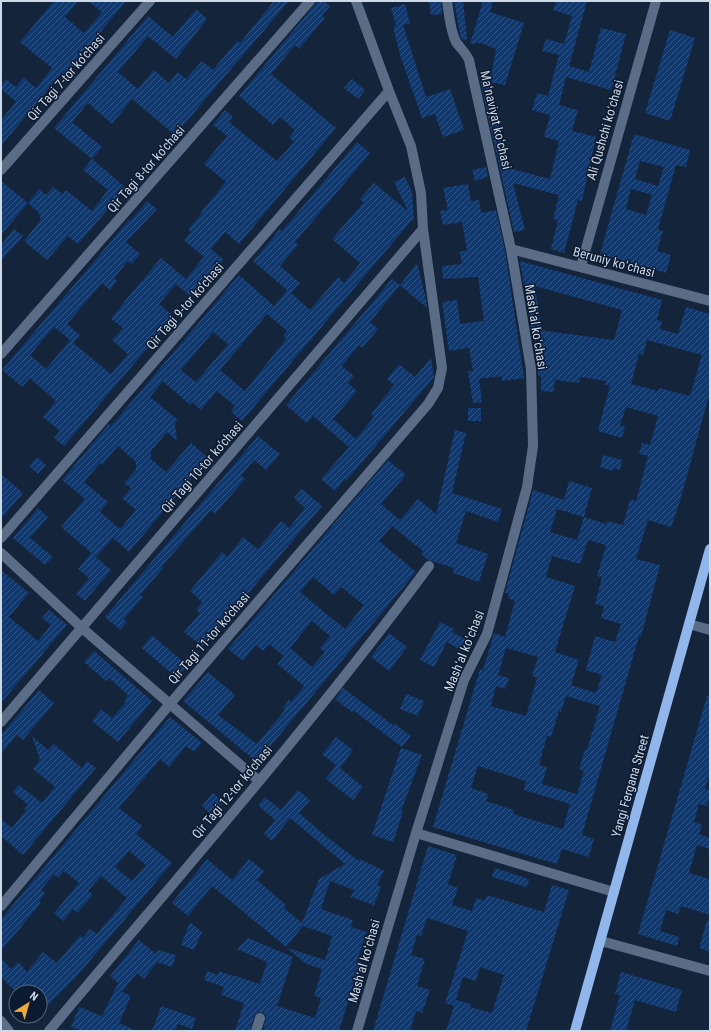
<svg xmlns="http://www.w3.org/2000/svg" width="711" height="1032" font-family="'Roboto Condensed',sans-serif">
	<defs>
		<pattern id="building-hatch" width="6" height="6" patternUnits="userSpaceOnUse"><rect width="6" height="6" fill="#11386d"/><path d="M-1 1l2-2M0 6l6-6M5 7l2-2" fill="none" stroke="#325482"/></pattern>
	</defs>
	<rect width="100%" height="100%" fill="#14243b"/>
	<!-- building -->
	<path fill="url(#building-hatch)" fill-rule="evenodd" d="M54,1h24l-13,16 19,16 18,-21 -14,-11h38l-63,77 -3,-3 -59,71v-26l15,-18 -15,-13v-4l5,-6 10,8 8,-9 12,10 16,-20 -32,-26z
		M274,1h15l-114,134 -43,-36 -20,25 -24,-21 -16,19 30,25 -10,12 -38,-31 94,-112 25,21 23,-28 11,10 -31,40 -28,-23 -30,36 20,17 16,-19 15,13 9,-11 8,7 16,-18 11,9 24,-29 3,2z
		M318,1h6l6,5 -8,10 3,2 -26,31 -4,-4 -24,29 65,54 -97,116 -14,-12 -14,17 13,11 -7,8 -2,-2 -25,30 -14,-12 -17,20 15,13 -110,129 -10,-8 6,-7 -17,-14 13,-16 -26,-23 -8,9 -20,-17 128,-151 1,1 16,-19 10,8 -31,33 14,12 -8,10 -4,-3 -14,17 3,3 -7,9 -8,-7 -35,41 13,11 -7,8 38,31 17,-20 -16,-14 11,-12 -12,-9 13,-17 37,-44 25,21 18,-22 -20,-17 7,-8 -3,-2 14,-17 -1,-1 25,-30 -22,-18 23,-28 -14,-11 12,-15 8,7 -4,5 48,39 17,-19 -5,-4 6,-8 -15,-13 -7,8 -34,-29zM54,327l16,13 -24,29 -16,-14z
		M429,1h12l1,13 -11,1z
		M454,1h9l4,38 -5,1 -2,-5z
		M483,1h10l-3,11 34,11 -19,62 -15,-3 6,-33 -16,-6 -10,1z
		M556,1h31l-18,65 20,6 12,-44 25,6 -15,56 -45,-13 -7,28 19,5 -6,21 24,6 -14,64 -4,-1 -14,53 -13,-4 7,-29 -5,-1 6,-24 -46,-12 12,47 -11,2 -34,-152 10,2 18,86 42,11 9,-38 -15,-4 6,-22 -18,-5 5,-17 11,3 11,-41 -17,-4 4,-12 18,5 8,-28 -19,-6z
		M405,4l5,19 -7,2 23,72 24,-8 14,41 -21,7 -8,-23 -13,4 -22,-63 -7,-28 3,-1 -5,-18z
		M670,30l25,8 -25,83 -25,-8z
		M352,79l13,11 -7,9 -14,-11z
		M634,134l56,16 -4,17 -10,-2 -18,64 5,2 -6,20 14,4 -5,18 -66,-19zM640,161l24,6 -6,19 -23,-7zM631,189l21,6 -6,20 -20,-6z
		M357,142l13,11 -75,89 3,3 -18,21 20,17 -9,10 19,17 28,-33 6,6 16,-20 -28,-24 32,-37 -4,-3 14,-16 34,28 -14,-29 11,-5 7,15 2,30 -2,-2 -170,201 -11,-9 4,-6 -18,-15 -16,19 -9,-8 -2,3 -27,-24 -13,16 28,23 -3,3 2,18 -10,-9 -16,19v8l15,13 25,-29 17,15 -79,94 -16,-14 -17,19 -35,-30 24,-28 -23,-19 47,-56 2,2 128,-151 35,31 13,-16 -34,-29 27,-32 2,2zM267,314l20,17 -4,5 3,3 -41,52 -25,-21zM213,332l15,12 -32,38 -15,-12zM118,446l18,16v8l-12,13 7,5 -9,10 14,12 -16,19 -20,-17 8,-10 -24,-20 16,-19 2,2z
		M92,159l34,29 -48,56 -10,-8 -21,24 -23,-19 17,-21 -2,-7 -11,-10 11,-14 7,6 7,-8 10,7 3,-4 26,21 16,-21 -25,-20z
		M486,167l2,10 -13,4 -3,-11z
		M1,181l27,22 -27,32z
		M468,184l3,17 8,-1 2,13 15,-3 9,40 19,128 -22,3v-5l-23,3 3,23 -9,1 -5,-32h5l-4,-23 -20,3 -7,-49 15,-2 3,24 24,-3 -6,-44 -35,2 -1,-13 20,-2 -2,-12 7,-2 -5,-28 -19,3 -3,-14 8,-1 -5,-22z
		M14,229l9,7 -22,25v-16z
		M520,261l142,39 -5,20 5,1 -2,8 18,5 8,-27 24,7v78l-30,109 -9,26 -23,-7 -12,39 24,6 -19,72 -2,-1 -57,199 12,4 -5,18 -27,-8 -5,15 -124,-37 47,-158 3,1 11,-37 11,4 10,-36 -7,-3 1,-4 -4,-1 28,-103 31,10 5,-19 23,7 -8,29 22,7 1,-3 16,4 7,-25 6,1 12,-45 -9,-2 3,-11 8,2 8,-29 -32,-9 -6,19 5,1 -3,11 -24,-7 12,-46h-5l1,-4 -26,-4 -1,6 -24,-3 -2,12 -12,-1v-15h-3l-2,-19 3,-27 75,10 8,-30 -87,-24 6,40 -10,2zM647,340l55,15 -12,41 -31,-8 -1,3 -27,-7 8,-30 4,1zM557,509l27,8 -7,23 -27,-8zM588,540l18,5 -9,31 5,1 -7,27 9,2 -3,12 20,6 -6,18 -20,-6 -9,34 16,5 -6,18 -25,-8 8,-25 -24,-8 20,-66 -29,-9 6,-21 28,8zM506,648l32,9 -6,19 5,2 -11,38 -35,-10 5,-20 9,3 4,-11 -11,-3zM566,696l34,10 -13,44 -2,-1 -6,20 5,2 -7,23 -35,-10 5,-17 -8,-2 8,-29 4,1 8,-26 2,1zM478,766l48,15 -2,9 46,14 -7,25 -50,-15 1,-4 -28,-9 2,-7 -17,-6z
		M417,263l9,36 1,9 -27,-23z
		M392,279l8,6 -30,37 8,7 -16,19 -3,-3 -17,21 12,10 -6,7 9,8 -24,28 23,20 18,-22 -3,-3 23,-29 -7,-6 12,-15 16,13 16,-19 3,19 -87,103 -2,-1 -10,12 -14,-12 28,-32 -36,-31 -6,7 -21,-18z
		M468,408h13v13h-13z
		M455,430l11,3 -14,60 50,16 -4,13 -32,-11 -10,32 32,11 -9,28 -26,-9 1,-5 -26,-8 -7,-6 2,-3 -31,-25 -13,15 37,31 -159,190 -74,-61 25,-29 27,23 -17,20 39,29 28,-34 -2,-2 6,-8 2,2 13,-16 -27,-22 7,-8 -15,-12 -6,7 -7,-6 -13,16 -15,-12 160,-189 18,15 -25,29 19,16 18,-21 18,15zM313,577l21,18 7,-8 23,18 -19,24 -45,-37zM312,621l18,15 -10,12 5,4 -13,15 -22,-19z
		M258,436l22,18 -14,16 -12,-10 -13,16 4,3 -30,35 -4,-4 -50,57 2,1 -23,27 3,2 -19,22 3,3 -7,8 -15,-13z
		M603,455l19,5 -2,10 -7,-2 -1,3 -12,-4z
		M37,457l9,8 -8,9 -9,-8z
		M1,474l22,19 -22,26z
		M302,489l20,17 -119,141 -19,-15 16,-19 -4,-3 6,-8 -12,-11 32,-39 5,5 16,-20 15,12 23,-28 8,7 16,-20 -11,-10z
		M38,508l10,9 -18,21 23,19 -8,8 -32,-27z
		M91,553l20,17 -26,31 -9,-7 13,-16 -11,-9z
		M1,570l28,23 -20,24 29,24 13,-16 -9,-7 7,-8 18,15 -66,78z
		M440,622l14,7 -2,3 17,9 -5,11 -17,-10 -13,25 -14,-7z
		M389,633l18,14 -18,24 -18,-14z
		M152,635l35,30 -10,13 -35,-30z
		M94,651l58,50 -34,41 -26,-21 9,-12 11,9 14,-16 -2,-1 4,-6 -19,-17 -3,3 -22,-19z
		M343,688l51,38 1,-2 16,12 -9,11 -48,-36 -2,1 -17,-13z
		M39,690l15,13 -31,37 -6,-5 -16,19v-19z
		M406,694l18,7 -6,15 -18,-7z
		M707,696h3v77l-5,16 5,1v6l-3,10 -8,-2 -5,18 8,3 -3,9 11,4v11l-13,-4 -8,28 21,6v36l-29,-9 -3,8 -12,-4 -6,21 19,6 -2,9 -39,-12z
		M170,717l32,26 -8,9 -8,-6 -17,21 -9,-8 -41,49 23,18 -6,8 36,29 -95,113 -37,37v-21h-24l-15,-15v-19l10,11 7,-7 9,10 16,-20 14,11 23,-28 3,3 7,-9 7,5 30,-36 -26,-22 -13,15 5,4 -16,18 -4,-4 -10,12 -9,-8 25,-30 -15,-12 -6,7 -4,-4 -13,16 4,3 -6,8 2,2 -40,48v-32zM129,851l17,14 -14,16 -17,-14z
		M32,736l16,14 6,-6 28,24 5,-7 9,7 -73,87 -22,-19v-17l11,9 14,-17 -2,-1 4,-5 -15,-13 6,-7 23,18 13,-16 -22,-18 7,-9z
		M336,737l17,13 -13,18 23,19 -10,13 -27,-21 10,-14 -14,-11z
		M401,748l21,7 -21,56 2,1 -10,30 -21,-7z
		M298,790l12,10 -11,13 29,25 31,23 1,-2 24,12 -7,14 4,2 -7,18 -23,-8 3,-7 -24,-9 -9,28 32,11 -2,7 16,5 -10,29 3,1 -21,69h-76l3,-14 -2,-4 -5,-1 -5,4 -4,15h-15l9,-28 -23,-8 3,-8 -20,-7 3,-9 11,4 1,-4 14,5v-1l27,9 7,-22 -30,-13 11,-11 45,19 -16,49 38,12 6,-20 -7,-2 8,-27 -16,-5 -19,-16 38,12 7,-24 -29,-10 -17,21 -74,-61 -24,30 -16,-13 35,-44 25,21 17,-21 15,12 -7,9 29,25 -2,3 18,15 17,-44 26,-15 -55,-46 -18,23 -8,-7 11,-14 -17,-15 7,-8 16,13z
		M213,793l10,9 -11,13 -10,-9z
		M428,846l29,9 -9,29 10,4 -6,17 20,6 4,-13 9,3 2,-6 57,17 8,-27 17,5 -43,141h-80l8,-25 -9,-3 23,-72 -41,-13 -6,18 -4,-1 -6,20 14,4 -8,27 13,4 -8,23 -6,-2 -6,20h-37zM480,967l24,8 -12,38 -22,-6 1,-3 -15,-4 -2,6 9,-29 13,4z
		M495,868l34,11 -2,8 -35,-10z
		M707,920l3,1v31l-11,-4z
		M190,922l12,10 -8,18 -13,-5z
		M139,940l17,14 2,-4 18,5 -4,12 -15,-5 -13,17 -7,-6 -15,19 9,4 -12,27 18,8h-55l-11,-4 8,-20 23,9 16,-33 -8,-7z
		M621,972l61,18 -6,22 -41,-12 -9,31h-16l10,-36 -5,-1z
		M161,1006l35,12 -4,11 -14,-5 -3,7h-23z"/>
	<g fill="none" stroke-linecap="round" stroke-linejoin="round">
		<!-- minor -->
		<path stroke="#5b6c86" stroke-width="10" d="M1,170l149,-169
			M511,249l199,52
			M581,266l75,-265
			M1,354l309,-353
			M1,538l388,-447
			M1,553l81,75 177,153
			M689,624l21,6
			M1,722l422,-493
			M416,833l198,59
			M1,906l168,-201 259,-301 10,-16 4,-20 -19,-139 -2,-36 -10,-47 -22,-55 -33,-90
			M601,941l109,30
			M1,1021l8,10
			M49,1031c128,-153 261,-304 380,-465
			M256,1031l4,-13
			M357,1031l59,-198 48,-153 23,-46 40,-147 6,-41 -2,-77 -20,-120 -42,-189c-3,-7 -8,-11 -13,-18 -6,-12 -7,-28 -9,-41"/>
		<!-- major -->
		<path stroke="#91b6eb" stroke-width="10" d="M575,1031l135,-482"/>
	</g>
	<g text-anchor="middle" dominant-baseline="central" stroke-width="3" stroke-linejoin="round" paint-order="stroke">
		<!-- street labels -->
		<g font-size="13" fill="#ced9e8" stroke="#0b1a30">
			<text transform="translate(66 77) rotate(-49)">Qir Tagi 7-tor koʼchasi</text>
			<text transform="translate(496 120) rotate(77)">Maʻnaviyat koʻchasi</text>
			<text transform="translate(605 130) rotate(-74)">Ali Qushchi koʻchasi</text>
			<text transform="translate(146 169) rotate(-49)">Qir Tagi 8-tor koʼchasi</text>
			<text transform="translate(614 262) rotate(15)">Beruniy koʻchasi</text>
			<text transform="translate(185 306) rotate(-49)">Qir Tagi 9-tor koʼchasi</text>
			<text transform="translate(536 327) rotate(81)">Mashʻal koʻchasi</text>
			<text transform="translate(202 467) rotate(-49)">Qir Tagi 10-tor koʼchasi</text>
			<text transform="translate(209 638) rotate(-49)">Qir Tagi 11-tor koʼchasi</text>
			<text transform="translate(464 651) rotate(-68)">Mashʻal koʻchasi</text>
			<text transform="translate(630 786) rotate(-74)">Yangi Fergana Street</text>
			<text transform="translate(232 792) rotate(-50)">Qir Tagi 12-tor koʼchasi</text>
			<text transform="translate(364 961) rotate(-74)">Mashʻal koʻchasi</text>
		</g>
	</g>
	<!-- border -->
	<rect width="711" height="1032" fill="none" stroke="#ced9e8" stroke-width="4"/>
	<!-- north arrow -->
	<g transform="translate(28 1004) rotate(37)"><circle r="19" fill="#0b1a30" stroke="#59667a"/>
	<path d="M0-3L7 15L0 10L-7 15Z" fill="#eaaa39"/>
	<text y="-6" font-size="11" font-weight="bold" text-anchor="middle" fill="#ced9e8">N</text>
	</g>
</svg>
